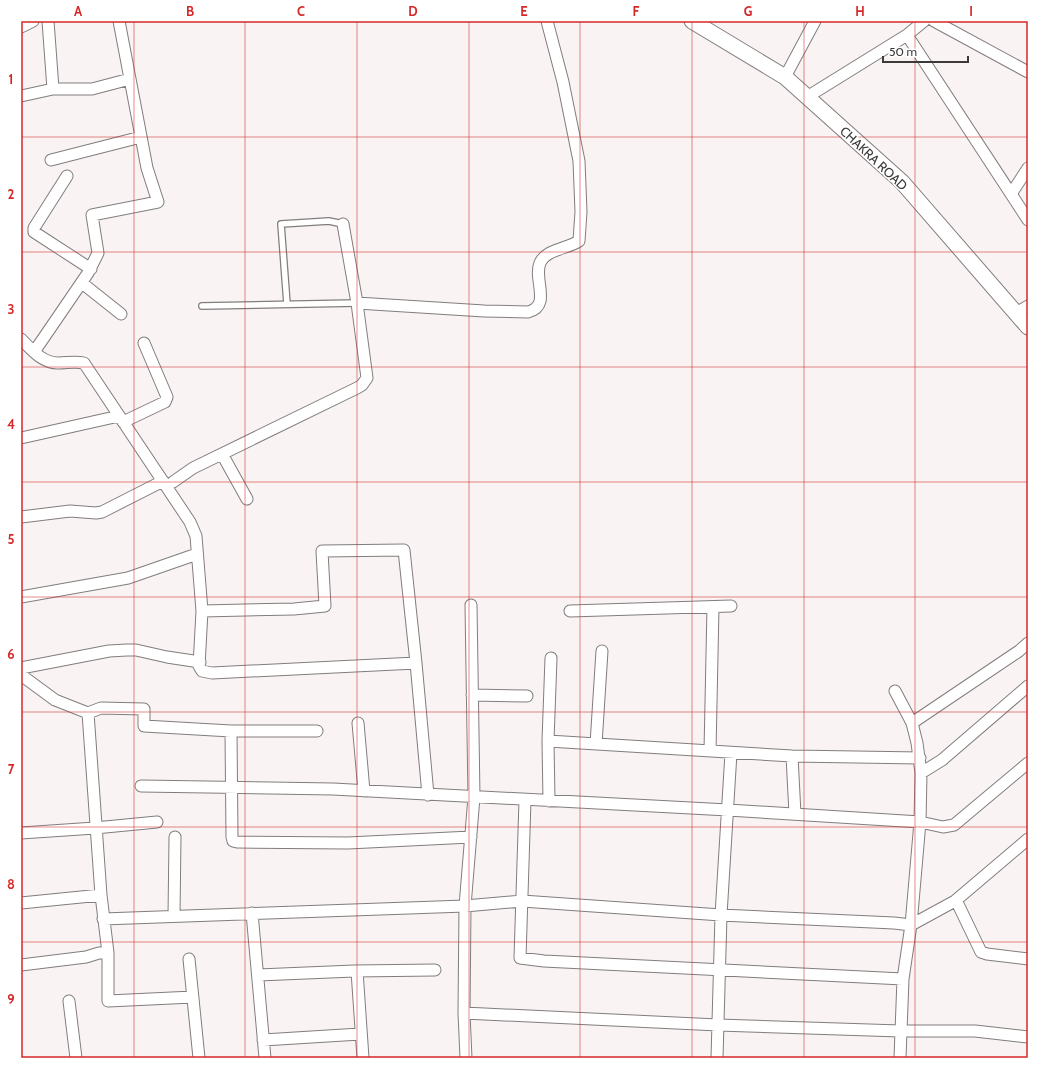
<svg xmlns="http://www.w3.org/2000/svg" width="1049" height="1079" font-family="Cabin,sans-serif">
	<rect width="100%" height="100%" fill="#f9f3f3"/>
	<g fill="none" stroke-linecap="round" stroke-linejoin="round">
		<defs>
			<path id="lane" d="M287,304l-6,-80 48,-3 14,3
				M202,306l155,-3"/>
			<path id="street" d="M48,21l5,68
				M934,21l94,51
				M21,27l12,-6
				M907,35l121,185
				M785,77l30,-56
				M21,96l32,-7h39l38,-10
				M807,97l100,-62 17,-14
				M51,160l90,-23
				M67,176l-33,52v4l57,37
				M1011,194l17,-26
				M82,283l39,31
				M357,303l127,8 44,1c24,-6 5,-33 12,-49 6,-14 27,-14 39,-22l2,-29 -2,-51 -16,-79 -16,-61
				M1016,313l12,-7
				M21,339c10,10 21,24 37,24 10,0 16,-2 26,0l106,159 6,14 6,75 -3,55 3,5 10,2 204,-10
				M34,352l54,-79 10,-20 -6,-38 66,-13 -11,-34 -28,-147
				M123,422l42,-20 2,-5 -23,-54
				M21,438l98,-22
				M222,454l25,45
				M173,482l20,-14 164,-80 5,-3 5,-7 -10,-75 -14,-79
				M21,517l49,-6 26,2 6,-1 61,-31
				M21,597l107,-19 69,-24
				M202,611l92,-2 31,-3 -3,-55 82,-1 12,113 12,132
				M570,611l161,-5
				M21,668l88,-17 18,-1h9l31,7 33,5
				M21,675l34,25 33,13 13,182 7,58v48l85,-4
				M895,691l17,32 5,20 4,30 -1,49 -9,103 -8,54 -3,79
				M472,695l55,1
				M88,713l13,-5 43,1v17l87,5h86
				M358,723l6,68
				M912,723l107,-72 9,-8
				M231,731l1,106 1,4 4,1 111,1 123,-6
				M548,741l244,15 128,2
				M596,744l6,-93
				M710,751l3,-144
				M792,756l3,58
				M921,773l21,-13 86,-74
				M141,786l192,3 395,21 192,12 23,5 11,-2 74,-62
				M525,800l-5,158 24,3 359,18
				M549,801l-1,-60 3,-83
				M21,833l74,-5 62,-6
				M956,900l25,52 6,2 41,5
				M21,903l80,-8
				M252,913l13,145
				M174,916l1,-79
				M103,919l362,-13 57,-5 199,14 173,8 17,2 44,-24 73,-62
				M189,959l10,99
				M21,965l65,-8 13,-4h9
				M357,971l6,87
				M258,975l96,-4 81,-1
				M69,1001l7,57
				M464,1013l254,12 182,6h75l53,6
				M263,1040l97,-6
				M466,1058l-2,-45 1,-107 9,-109 -3,-192
				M717,1058l4,-143 10,-162"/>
			<path id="secondary" d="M692,21l93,56 117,105 126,145"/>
		</defs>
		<!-- lane casing -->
		<use href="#lane" stroke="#827d7d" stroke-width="8"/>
		<!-- street casing -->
		<use href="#street" stroke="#827d7d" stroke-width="13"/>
		<!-- secondary casing -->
		<use href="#secondary" stroke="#827d7d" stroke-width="17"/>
		<!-- lane -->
		<use href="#lane" stroke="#fff" stroke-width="5.5"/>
		<!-- street -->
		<use href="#street" stroke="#fff" stroke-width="11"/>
		<!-- secondary -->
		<use href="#secondary" stroke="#fff" stroke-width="15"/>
	</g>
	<!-- grid -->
	<path fill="none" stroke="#d62828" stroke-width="1" stroke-opacity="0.55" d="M134,21v1037M245,21v1037M357,21v1037M469,21v1037M580,21v1037M692,21v1037M804,21v1037M915,21v1037M21,137h1007M21,252h1007M21,367h1007M21,482h1007M21,597h1007M21,712h1007M21,827h1007M21,942h1007"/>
	<g text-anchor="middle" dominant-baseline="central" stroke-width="3" stroke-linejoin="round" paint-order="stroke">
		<!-- street labels -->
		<g font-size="13" fill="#3c3a3a" stroke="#fff">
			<text transform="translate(874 158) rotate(43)">CHAKRA ROAD</text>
		</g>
	</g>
	<!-- border -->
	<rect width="1049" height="1079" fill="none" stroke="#ffffff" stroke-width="44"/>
	<!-- scale -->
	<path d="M883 56v6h85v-6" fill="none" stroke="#3c3a3a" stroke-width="2"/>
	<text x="889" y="56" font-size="12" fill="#3c3a3a" stroke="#ffffff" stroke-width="3" paint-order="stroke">50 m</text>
	<rect x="22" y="22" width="1005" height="1035" fill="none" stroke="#d62828" stroke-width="1.5"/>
	<g font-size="13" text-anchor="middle" font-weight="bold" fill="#d62828">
		<text x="78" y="16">A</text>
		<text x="190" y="16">B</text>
		<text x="301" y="16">C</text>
		<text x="413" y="16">D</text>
		<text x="524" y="16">E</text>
		<text x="636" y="16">F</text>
		<text x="748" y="16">G</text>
		<text x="860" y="16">H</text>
		<text x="971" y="16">I</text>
		<text x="11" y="84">1</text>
		<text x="11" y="199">2</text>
		<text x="11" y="314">3</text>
		<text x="11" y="429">4</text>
		<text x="11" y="544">5</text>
		<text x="11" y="659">6</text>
		<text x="11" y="774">7</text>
		<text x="11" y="889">8</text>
		<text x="11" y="1004">9</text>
	</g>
</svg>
